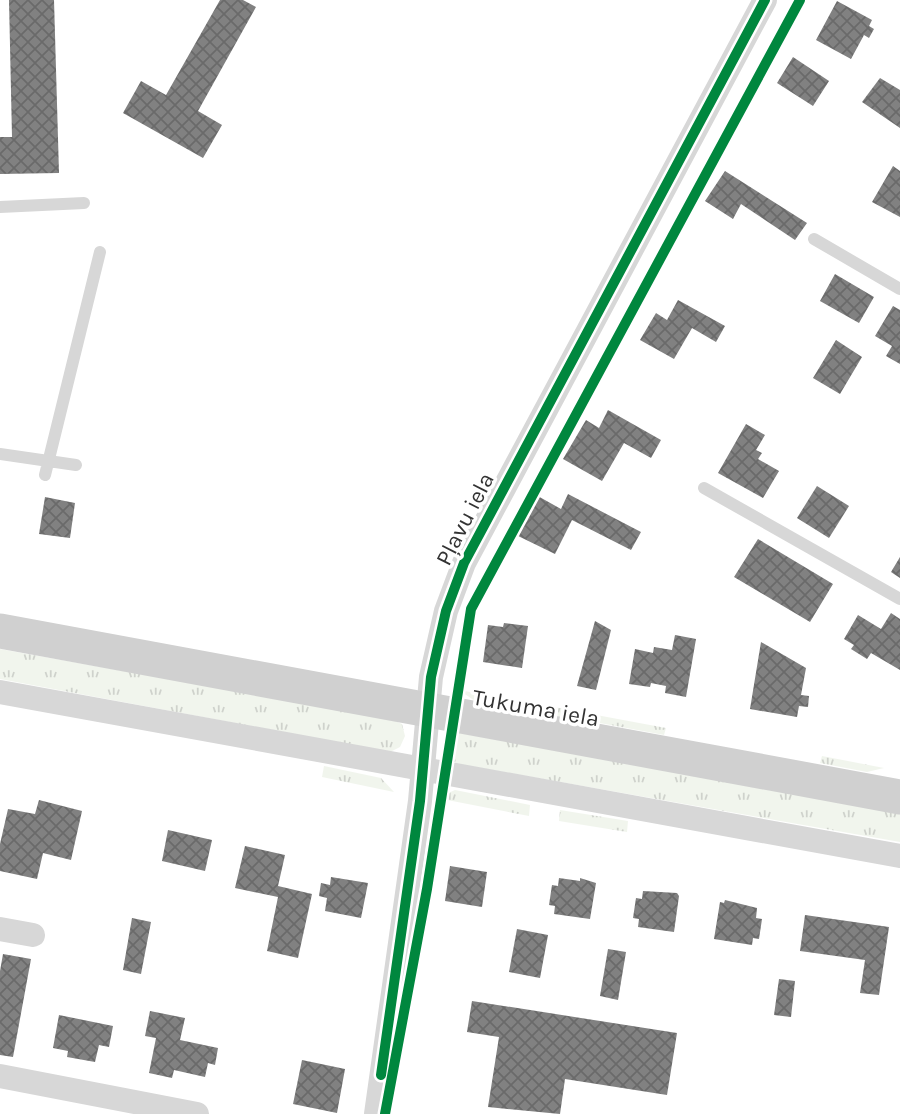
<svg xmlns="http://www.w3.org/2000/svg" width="900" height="1114" font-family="Karla,sans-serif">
	<defs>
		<pattern id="grass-tufts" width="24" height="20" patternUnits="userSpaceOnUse" patternTransform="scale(1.75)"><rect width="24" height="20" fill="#f1f5ed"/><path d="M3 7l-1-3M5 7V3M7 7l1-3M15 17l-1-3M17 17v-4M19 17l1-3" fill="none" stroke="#cfd2cc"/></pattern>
		<pattern id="building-cross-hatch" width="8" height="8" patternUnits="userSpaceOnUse" patternTransform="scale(1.75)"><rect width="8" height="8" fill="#818181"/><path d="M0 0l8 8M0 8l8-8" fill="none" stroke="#6a6a6a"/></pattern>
	</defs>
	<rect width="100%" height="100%" fill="#fff"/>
	<!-- grass -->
	<path fill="url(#grass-tufts)" d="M0,649l391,70 11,5 3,12 -5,11 -10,5 -390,-73z
		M459,690l106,19 -2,8 -88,-16z
		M591,714l75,14 -2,7 -75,-14z
		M455,732l445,81v29l-442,-78 -11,-6 -3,-7 3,-16z
		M822,756l62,12 -17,4 -47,-9z
		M324,766l57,12 13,14 -72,-15z
		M455,790l75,15 -1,11 -92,-18z
		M560,810l68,11 -1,11 -68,-11z"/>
	<!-- building -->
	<path fill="url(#building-cross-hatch)" d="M9,0h45l5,173 -59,1v-37h12z
		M220,0h23l13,7 -58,104 24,14 -19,33 -80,-45 18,-32 25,14z
		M837,1l35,19 -3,6 5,3 -5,9 -5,-3 -13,24 -35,-19z
		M793,57l36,24 -16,25 -36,-23z
		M880,78l20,12v38l-38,-26z
		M893,166l7,5v46l-28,-15z
		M725,171l82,52 -12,17 -54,-36 -8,15 -28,-18z
		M835,274l39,23 -15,26 -39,-22z
		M678,300l47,26 -9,16 -24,-14 -18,31 -34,-19 16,-27 11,7z
		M893,306l7,4v54l-14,-8 6,-10 -17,-10z
		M836,340l26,17 -22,37 -27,-16z
		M608,410l53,30 -10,18 -27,-15 -22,38 -39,-22 23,-39 13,8z
		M746,424l19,11 -9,15 6,3 -4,6 21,12 -16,27 -45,-25z
		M817,486l32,20 -20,32 -32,-20z
		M568,494l73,38 -10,18 -59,-30 -17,34 -41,-20 22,-39 25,14z
		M45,497l30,6 -5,35 -31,-4z
		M758,539l75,45 -23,38 -76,-45z
		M900,557v21l-9,-6z
		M891,613l9,6v51l-29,-17 -4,6 -16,-10 3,-4 -10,-6 14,-24 23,14z
		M595,621l16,9 -15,60 -19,-4z
		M504,623l24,3 -6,42 -39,-6 5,-37 15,2z
		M675,635l21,4 -10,58 -21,-4 1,-7 -15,-3 -1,4 -21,-3 6,-35 18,4 1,-6 18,3z
		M761,642l45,26 -5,27 8,1 -1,11 -9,-1 -2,11 -47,-8z
		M39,800l43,11 -11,49 -28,-7 -6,26 -37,-8v-27l8,-35 27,5z
		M168,830l44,10 -7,31 -43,-10z
		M245,846l40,9 -7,31 34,8 -14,64 -31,-7 11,-54 -43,-9z
		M450,866l37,6 -5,35 -37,-6z
		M331,877l37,6 -7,35 -36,-7 2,-13 -8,-2 2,-13 9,2z
		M559,878l21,3v-3l16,5 -6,36 -36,-5 1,-8 -6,-1 3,-20 6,1z
		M643,891l34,2 2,3 -5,36 -36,-5 1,-8 -6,-1 3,-20 6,1z
		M725,900l32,8 -1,10 6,1 -3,20 -6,-1 -1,7 -38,-6 6,-37 4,1z
		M805,915l84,12 -10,68 -19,-2 5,-33 -65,-9z
		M132,918l19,4 -10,52 -18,-4z
		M517,929l31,6 -8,43 -31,-6z
		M608,949l18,3 -8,48 -18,-4z
		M3,954l28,5 -18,98 -13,-2v-84z
		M779,979l16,2 -4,36 -17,-2z
		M472,1001l205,32 -10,62 -102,-16 -5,35 -72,-7 11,-70 -32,-5z
		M150,1011l35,7 -5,22 38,8 -3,17 -7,-2 -3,14 -31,-7 -2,8 -23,-5 7,-35 -11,-2z
		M59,1015l54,11 -4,21 -10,-2 -4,17 -28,-5 1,-6 -15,-3z
		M302,1060l43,9 -8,44 -44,-9z"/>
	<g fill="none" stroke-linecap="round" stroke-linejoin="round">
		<!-- lane -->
		<path stroke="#d7d7d7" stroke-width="12" d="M0,207l84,-4
			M814,239l86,50
			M0,454l76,11
			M45,475l55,-223
			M704,488l196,111"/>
		<!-- street -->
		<path stroke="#d7d7d7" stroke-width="24" d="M0,692l900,164
			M0,929l33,6
			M0,1076l197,38
			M376,1114l44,-313 11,-124 15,-66 18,-48 301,-563"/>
		<!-- secondary -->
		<path stroke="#d0d0d0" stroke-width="35" d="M0,631l900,166"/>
		<defs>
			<path id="cycleway" d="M381,1075l39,-274 11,-124 15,-66 18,-48 301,-563
				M385,1114l42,-225 44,-280 329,-609"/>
		</defs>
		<!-- cycleway casing -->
		<use href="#cycleway" stroke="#fff" stroke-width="15"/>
		<!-- cycleway -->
		<use href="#cycleway" stroke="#00873e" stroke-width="10"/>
	</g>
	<g text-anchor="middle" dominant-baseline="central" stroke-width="7" stroke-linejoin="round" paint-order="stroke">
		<!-- street labels -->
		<g font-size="23" fill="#333" stroke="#fff">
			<text transform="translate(465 519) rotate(-63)">Pļavu iela</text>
			<text transform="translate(536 708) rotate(10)">Tukuma iela</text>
		</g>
	</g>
</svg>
